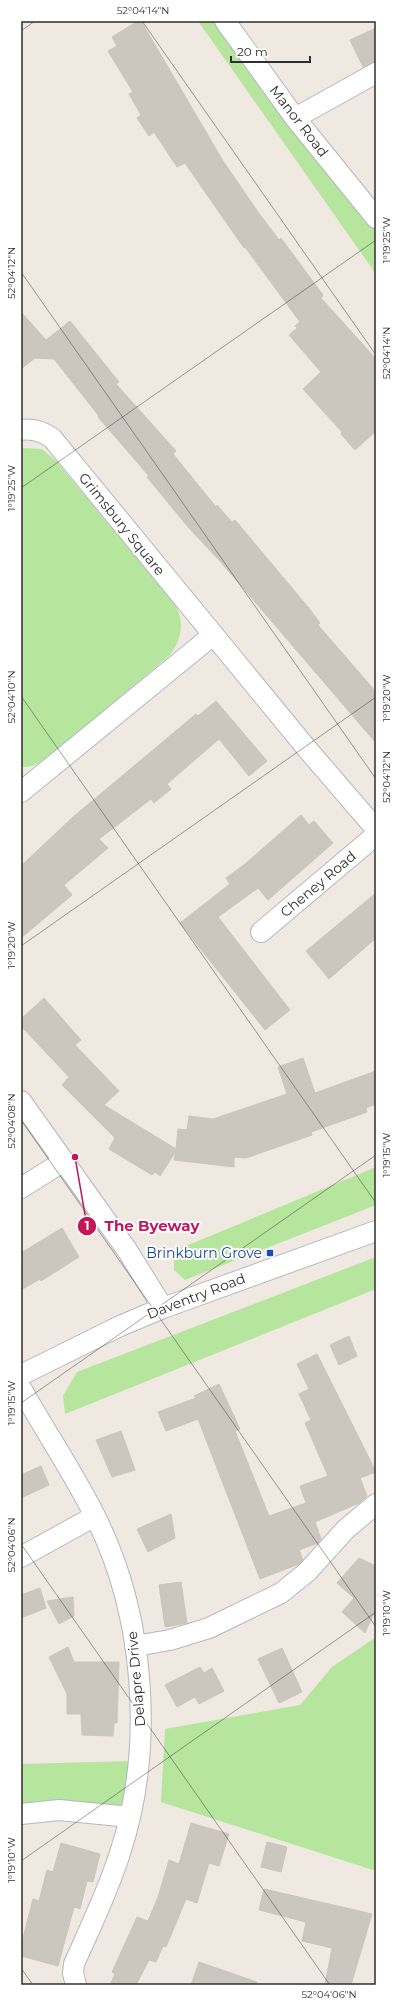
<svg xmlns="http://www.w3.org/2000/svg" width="397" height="2006" font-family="Montserrat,sans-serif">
	<rect width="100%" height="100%" fill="#efe9e1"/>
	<!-- green -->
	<path fill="#b6e59e" d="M198,21h20l64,92 94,118v43z
		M21,448l21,1 13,11 118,141c12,19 10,36 -3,54l-120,101c-9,6 -18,12 -29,11z
		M376,1167v38l-191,75 -11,-10v-19z
		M376,1257v32l-311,125 -2,-18 14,-24z
		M376,1637v234l-215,-69 4,-73 135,-24 32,-38z
		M133,1761l-4,38 -8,6 -86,-2 -14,2v-41z"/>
	<!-- building -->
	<path fill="#cbc7bf" stroke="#cbc5ba" d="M138,21h3l10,17 72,123 35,51 21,28 2,-2 42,57 -2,3 55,61v72l-21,19 -14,-16 1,-2 -39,-43 18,-17 -32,-37 8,-7 -2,-2 5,-4 -55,-75 -1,1 -59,-85 -8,4 -23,-35 -5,4 -12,-18 4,-3 -12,-21 4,-2 -25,-41 9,-5 -5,-9z
		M376,28v34l-13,5 -13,-27z
		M21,312l25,28 24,-19 49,61 -3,2 60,67 -3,3 43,53 1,-2 15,17 3,-2 73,87 12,16 -2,2 58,67v51l-157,-183 -31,-33 -41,-50 2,-1 -51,-59 1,-1 -45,-57 -19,-1 -14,11z
		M216,701l51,60 -18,15 -30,-37 -52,45 4,5 -17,14 -3,-4 -52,40 9,9 -44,37 8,10 -51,43v-72l52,-49 123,-103 2,2z
		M301,815l8,10 5,-4 19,22 -65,57 -10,-12 -40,29 72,93 -25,20 -85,-107 50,-39 -4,-6 19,-14z
		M376,893v45l-47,41 -23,-28z
		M44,998l37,42 -6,5 44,46 -15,14 72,44 2,-20 9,1 2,-14 24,3 74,-25 -9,-27 25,-9 12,35 61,-22v33l-10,4 1,4 -56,20 1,3 -66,23 -12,-1v10l-60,-7 2,-9 -16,25 -5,-4 -3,3 -43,-26 6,-11 -53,-53 7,-8 -48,-51v-7z
		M62,1228l17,29 -38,24 -1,-2 -19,11v-37z
		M349,1336l8,20 -18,9 -9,-20z
		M317,1354l59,118 -16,6 7,18 -8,7 -44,19 6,17 -3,4 -19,7 4,10 -4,4 -39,15 -62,-160 -32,12 -8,-19 38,-14 -2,-2 25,-12 21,45 -5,2 34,85 37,-13 -6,-17 28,-10 -23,-53 6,-3 -12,-26 10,-5 -12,-25z
		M121,1431l14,39 -23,7 -16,-37z
		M41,1466l8,19 -28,13v-23z
		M171,1514l4,24 -27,14 -11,-23z
		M359,1558l17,8v52l-3,-3 -8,18 -23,-21 12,-14 -17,-15z
		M181,1582l6,41 -22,4 -6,-42z
		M40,1588l6,20 -25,10v-23z
		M73,1597l1,19 -15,8 -12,-23z
		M68,1647l6,15h45l-2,61h-3l-1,13 -31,-1 -1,-21h-14v-20l-18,-37z
		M282,1648l20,44 -23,11 -21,-44z
		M200,1667l4,6 8,-5 12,23 -25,13 -4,-7 -18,10 -12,-22z
		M191,1823l38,11 -10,32 -10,-3 -12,40 -11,-4 -20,48 -3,-1 -7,16 -7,-2 -13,25h-26l5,-11 -3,-2 25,-55 11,4 10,-24 11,-37 10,4z
		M267,1842l20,5 -6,25 -20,-5z
		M61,1843l39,11 -7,28 -6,-1 -7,28 -6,-2 -16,59 -37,-10v-10l12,-47 6,2 8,-31 6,2z
		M264,1889l108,25 -21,71h-26l7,-37 -30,-7 4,-19 -47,-12z
		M199,1962l58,20 -1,3h-65z"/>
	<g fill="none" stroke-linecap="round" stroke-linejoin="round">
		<defs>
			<path id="street" d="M225,21l70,97 81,100
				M295,118l81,-45
				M21,430c12,-2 21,1 31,8l256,312 68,79
				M21,792l192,-157
				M261,932l115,-97
				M21,1101l106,149 36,58
				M21,1188l43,-27
				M21,1375l99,-49 43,-18 213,-77
				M21,1388c24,43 52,84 74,128 50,99 60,231 25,337 -12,38 -30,75 -46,111l-1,9 3,12
				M21,1557l74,-41
				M135,1646l35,-6 39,-12 72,-35 26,-21 39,-43 30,-25
				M21,1814l38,-4 71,7"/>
		</defs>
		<!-- street casing -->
		<use href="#street" stroke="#b4b7c1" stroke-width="22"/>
		<!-- street -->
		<use href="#street" stroke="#fff" stroke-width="20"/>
	</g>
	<!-- ticks -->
	<path fill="none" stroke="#2e2e2e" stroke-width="1" stroke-opacity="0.45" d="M142,21l234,334M21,31l14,-10M21,272l355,507M21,488l355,-248M21,696l355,507M21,946l355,-249M21,1120l355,507M21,1403l355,-248M21,1544l309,441M21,1861l355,-249M21,1968l12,17"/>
	<!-- markers -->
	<rect fill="#1a4fb4" stroke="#fff" stroke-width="1.5" x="266" y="1249" width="8" height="8" rx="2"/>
	<g text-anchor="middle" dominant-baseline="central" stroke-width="4" stroke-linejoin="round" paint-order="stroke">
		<!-- street labels -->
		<g font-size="14" fill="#2e2e2e" stroke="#fff">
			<text transform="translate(299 121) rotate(52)">Manor Road</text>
			<text transform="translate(122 524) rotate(51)">Grimsbury Square</text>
			<text transform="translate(318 884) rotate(-40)">Cheney Road</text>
			<text transform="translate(196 1296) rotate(-21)">Daventry Road</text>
			<text transform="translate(136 1679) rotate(-95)">Delapre Drive</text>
		</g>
		<!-- transit labels -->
		<g font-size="14" fill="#164399" stroke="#fff" text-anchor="end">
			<text x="262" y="1253">Brinkburn Grove</text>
		</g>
	</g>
	<!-- callouts -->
	<path fill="none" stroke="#c2185b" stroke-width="1.5" d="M75 1157L87 1226"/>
	<g fill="#c2185b" stroke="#fff" stroke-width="1.5">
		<circle cx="75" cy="1157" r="4"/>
		<circle cx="87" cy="1226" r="10"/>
	</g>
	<g font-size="12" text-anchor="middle" font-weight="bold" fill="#fff">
		<text x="87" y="1230">1</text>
	</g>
	<g font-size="15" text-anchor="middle" font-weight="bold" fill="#c2185b" stroke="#fff" stroke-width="4" stroke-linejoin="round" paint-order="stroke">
		<text x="152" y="1231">The Byeway</text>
	</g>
	<!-- border -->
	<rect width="397" height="2006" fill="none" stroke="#ffffff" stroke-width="44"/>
	<!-- scale -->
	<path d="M231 56v6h79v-6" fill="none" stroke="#2e2e2e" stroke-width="2"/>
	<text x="237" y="56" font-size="12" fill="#2e2e2e" stroke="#ffffff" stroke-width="3" paint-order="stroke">20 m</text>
	<rect x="22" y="22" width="353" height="1962" fill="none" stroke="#2e2e2e" stroke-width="1.5"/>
	<g font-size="10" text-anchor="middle" fill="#2e2e2e">
		<text x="143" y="14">52°04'14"N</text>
		<text transform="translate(386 240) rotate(-90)" y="4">1°19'25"W</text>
		<text transform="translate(11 273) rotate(-90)" y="4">52°04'12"N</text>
		<text transform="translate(386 353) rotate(-90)" y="4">52°04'14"N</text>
		<text transform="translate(11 488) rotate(-90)" y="4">1°19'25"W</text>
		<text transform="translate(11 697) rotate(-90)" y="4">52°04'10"N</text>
		<text transform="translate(386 698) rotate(-90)" y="4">1°19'20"W</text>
		<text transform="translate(386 777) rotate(-90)" y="4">52°04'12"N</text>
		<text transform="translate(11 945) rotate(-90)" y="4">1°19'20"W</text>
		<text transform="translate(11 1121) rotate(-90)" y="4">52°04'08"N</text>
		<text transform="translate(386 1155) rotate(-90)" y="4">1°19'15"W</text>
		<text transform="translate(11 1403) rotate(-90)" y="4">1°19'15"W</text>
		<text transform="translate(11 1545) rotate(-90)" y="4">52°04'06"N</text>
		<text transform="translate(386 1613) rotate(-90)" y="4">1°19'10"W</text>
		<text transform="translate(11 1860) rotate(-90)" y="4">1°19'10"W</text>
		<text x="329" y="1998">52°04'06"N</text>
	</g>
</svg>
